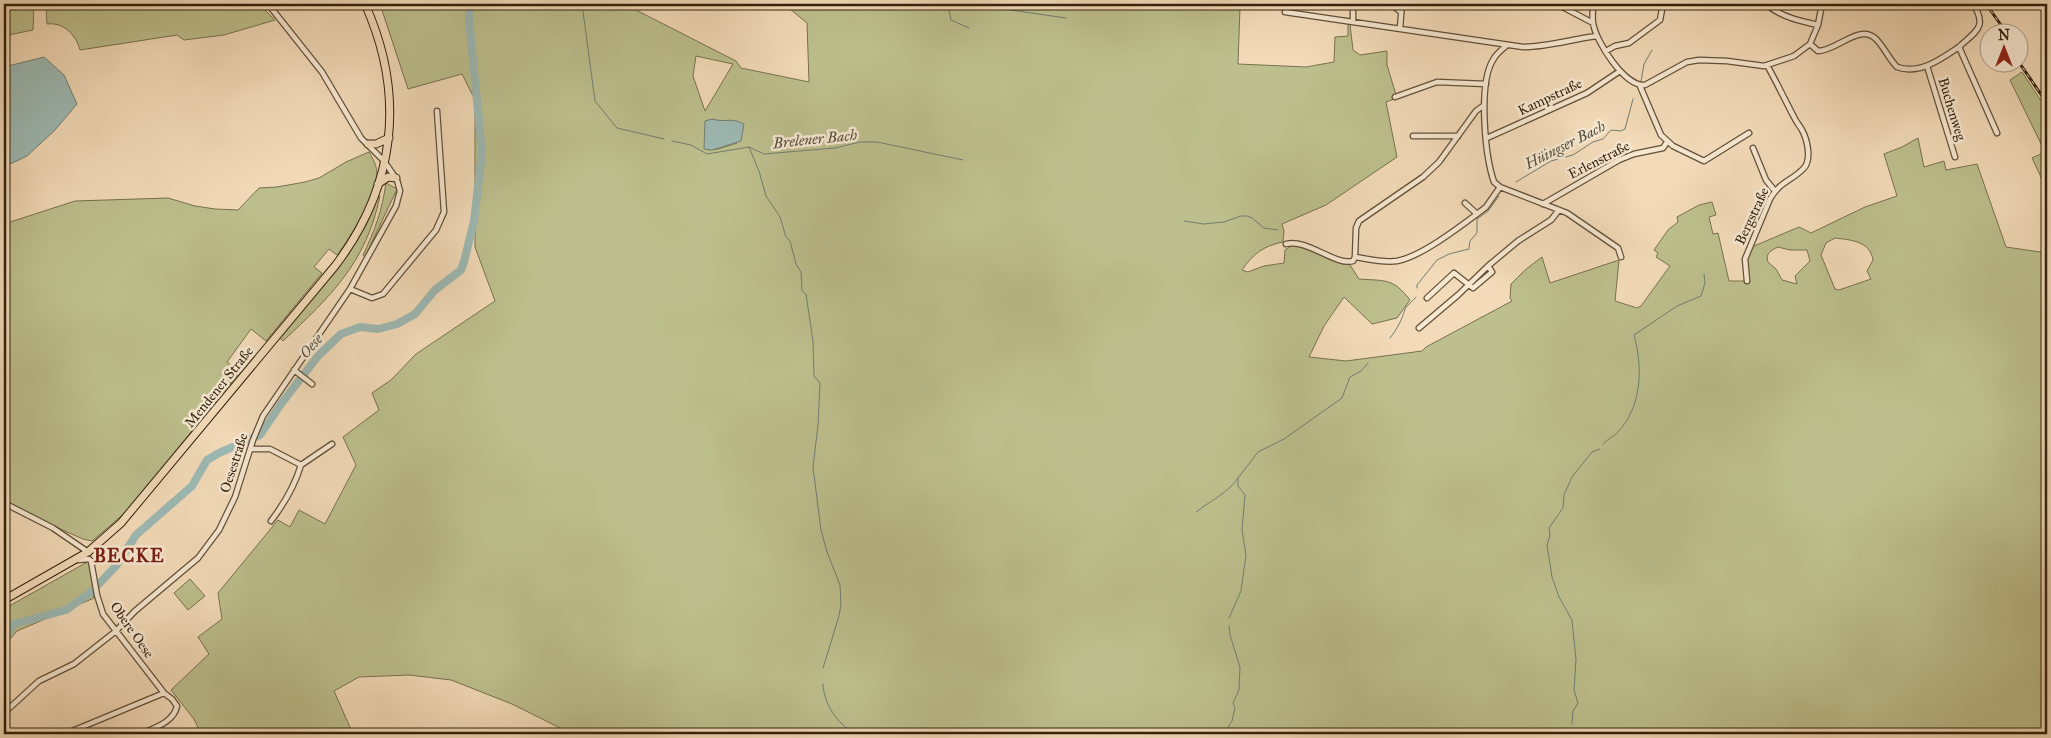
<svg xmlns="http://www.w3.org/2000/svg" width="2051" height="738" font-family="'IM FELL Great Primer',serif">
	<rect width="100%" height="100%" fill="#f3dbb9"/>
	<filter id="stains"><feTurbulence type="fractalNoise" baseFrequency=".004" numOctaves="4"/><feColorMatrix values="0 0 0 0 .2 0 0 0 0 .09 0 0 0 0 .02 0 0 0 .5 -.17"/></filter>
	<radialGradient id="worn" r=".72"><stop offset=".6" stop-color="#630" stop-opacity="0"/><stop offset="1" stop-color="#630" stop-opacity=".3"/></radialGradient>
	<!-- green -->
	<path fill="#bdc08e" stroke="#78714e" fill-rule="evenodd" d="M4,4h30l-1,26 -29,6z
		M46,4h213l16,16 -51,15 -40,5 -7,-5 -97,15c-4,-15 -16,-28 -33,-26z
		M380,4h253l1,5 102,52 5,7 68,14 -2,-59 -23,-19h498v2l-42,1 -2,57 68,3 28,-5 1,-25 13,-1v-12h2l3,26 7,5 27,-4v14l10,33 -11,4 11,55 -71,48 -44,19 2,7 -1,11c-20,4 -30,12 -41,28l6,2 16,-6 20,-3 1,-13 8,-5 27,7 15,8 15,5 9,14c27,2 34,-1 51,21l-13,18 -25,6 -28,-27 -20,29 -15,31 37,4 76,-10 4,-4 86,-46 -2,-3 1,-14 14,-14 17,-13 8,26 69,-23 -4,41 22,7 4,-2 29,-40 -14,-9 2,-4 -4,-3 14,-20 10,-8 -1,-5 22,-12 13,-3 4,13 -7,2 4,17 5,-1 11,48h16l-2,-18 4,-14 52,-22 12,6 54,-26 32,-11 -13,-42 18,-7 16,-9 6,29 20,-6 2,9 31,-6 29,83 41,6v481h-1475l-60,-30 -61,-24 -42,-5 -50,2 -25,14 19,43h-152l-7,-15 -23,-29 38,-36 -11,-17 24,-18 -4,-26 60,-73 12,7 9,-17 26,14 31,-59 -13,-28 36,-27 -7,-17 19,-13 25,-26 79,-53 -20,-54v-147l-13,-26 -54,15zM696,56l37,8 -28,47 -12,-35zM712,119l9,3 8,-2 8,23 -19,6 -10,1zM1835,238c16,2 35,3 38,22l-6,11 4,8 -32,11 -4,-1 -14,-34 5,-12zM1778,247l12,3h17l3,11 -15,15 2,8 -15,-4 -6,-11 -8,-7c-3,-8 3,-12 10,-15z
		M2022,72l25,38v80l-15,-32 13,-6 -35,-72z
		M369,152c4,7 8,14 8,22 -2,23 -26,63 -40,81l-8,-6 -15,18 8,6 -56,68 -15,-12 -24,33 13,10 -114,140 -34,29 -9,-2 -79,-35v-280l71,-23 93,-3 27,8 20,3 23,1 21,-22 18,-1 28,-5 14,-4 27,-16z
		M386,183l11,6 -32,68 -2,-2c12,-25 19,-44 23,-72z
		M378,196h2c-14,67 -49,100 -97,145l-3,-3 68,-83 18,-30z
		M89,561l5,37 -77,33 -13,15v-37z
		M190,579l15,17 -17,14 -14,-17z"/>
	<!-- water -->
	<path fill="#9dbab5" stroke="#727d72" d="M44,57l20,18 13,29 -22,26 -28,26 -23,11v-100z
		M712,119c14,4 19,-2 32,5l-3,17 -29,9 -8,-1 1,-28z"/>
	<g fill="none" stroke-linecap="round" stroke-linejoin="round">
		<!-- stream -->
		<path stroke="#727d72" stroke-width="1" d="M582,4l13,97 22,27 47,11
			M948,4l3,16 18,8
			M982,4l8,3 76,11
			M1641,82l3,-18 8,-14
			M672,141l19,4 16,9 42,-7 15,7 71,-6 25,-6h17l86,18
			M749,147l10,24 7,25 14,21 6,20 4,4 6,23 5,8 1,19 4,3 7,47 1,35 6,7 -2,42 -5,42 8,63 6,22 13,33 1,19 -2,12 -16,52
			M1516,182l35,-21 22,-6 20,-13 10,-3 8,-9 10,1 4,-2 8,-30
			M1184,221l20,3 20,-2 17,-6h6l5,2 12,10 14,2
			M1417,288v-3l20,-25 12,-6 20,-5 1,-8 7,-8v-14l11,-8 11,-15
			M1390,338c7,-9 12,-18 15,-29 2,-4 8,-8 11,-12
			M1603,444c4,-5 11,-7 15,-12 24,-26 25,-64 16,-97l43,-29 24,-10 4,-13 -1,-9
			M1196,512c14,-11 32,-19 42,-34
			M1229,618l12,-27 5,-36 -4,-25 3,-35 -7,-9v-8l20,-26 26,-13 58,-41 8,-21 11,-6 7,-8
			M823,684c1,21 14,38 31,50
			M1572,724l1,-13 5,-8 -4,-13 2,-30 -4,-40 -13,-23 -7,-20 -5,-32 3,-10 -1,-7 14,-20 1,-13 8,-18 20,-25 8,-3
			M1224,734l8,-13 3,-13 -2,-5 6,-13 1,-23 -10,-32 -1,-9
			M1559,734l8,-6"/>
		<!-- river -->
		<path stroke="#9dbab5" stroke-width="8" d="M4,639l10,-15 52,-14 25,-18 25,-26 20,-31 56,-49 15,-26 12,-7 41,-18 21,-31 37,-48 23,-22 19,-7 18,2 19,-5 18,-10 20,-24 26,-20 3,-8 10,-41 8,-69 -13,-133 1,-15"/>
		<defs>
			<path id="street" d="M1353,4v18
				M1391,4l10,8
				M1557,4l36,19
				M1593,4c0,6 -1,13 0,19 3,19 32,64 52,62l42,-23 12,-2 28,1 37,5 30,-10 16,-12 8,-19 4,-21
				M1772,4l-1,4c15,10 29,13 47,17
				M1285,12l238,35c25,0 49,-8 74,-11
				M1400,28l2,-24
				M1810,44l8,7c19,0 41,-28 58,-12 8,8 13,20 21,28 23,8 44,-8 62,-20l38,86
				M1506,46c-5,4 -10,8 -13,14 -15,24 -8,96 1,122l6,5 67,26 51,35 3,9
				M1959,47c17,-16 29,-20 14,-43
				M1606,51l9,-5 14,-3 31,-23 3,-16
				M1927,66l28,91
				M1640,86l21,49 12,11 31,15 45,-28
				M1395,97l42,-15 49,2
				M1413,136h45
				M1487,138l100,-45 33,-22
				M1753,148l13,32 9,11
				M1465,203l12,11
				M1543,204l76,-44 15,-6 29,-6 4,-6
				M1286,244c21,-6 49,22 67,17l2,-4
				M1355,257l1,-29 3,-7 64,-44 16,-15 37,-51 7,-5
				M1355,257c13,2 28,6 42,4 23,-4 60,-32 80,-47l9,-7 14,-20
				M1747,281l-2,-22 25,-60c10,-18 22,-18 34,-31 8,-9 3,-29 -2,-38 -2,-4 -6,-8 -8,-13 -9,-17 -17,-34 -27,-52
				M350,289l22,9 11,-4 53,-64 8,-18 -7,-101
				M1427,298l27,-25 19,15 19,-16 -4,-6
				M1419,328l39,-33 30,-29 30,-25 33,-21 8,-10
				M294,370l18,14
				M250,449h20l31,16
				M4,503l49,25 35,24
				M271,521c13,-17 24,-36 30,-56l31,-21
				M77,560l12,-1 2,2 6,34 6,19 61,79 8,6 5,7c-3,16 -23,22 -36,28
				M4,713l35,-32 35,-17 42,-33 19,-20 63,-53 21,-28 16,-33 18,-57 10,-24 87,-127 46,-83 4,-15 -3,-11 -13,-19 -23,-23 -39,-66 -54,-68
				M65,734l99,-41"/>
			<path id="primary" d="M368,144h8l13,-6
				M378,184l10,-7 8,1
				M4,600l84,-48 33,-29 214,-257c61,-80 71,-171 30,-262"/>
		</defs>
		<!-- street casing -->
		<use href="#street" stroke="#625038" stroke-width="7"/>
		<!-- primary casing -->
		<use href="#primary" stroke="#32220d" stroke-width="9"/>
		<!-- street -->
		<use href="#street" stroke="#f7e8d2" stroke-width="4.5"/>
		<!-- primary -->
		<use href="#primary" stroke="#f3dbb9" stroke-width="7"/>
		<defs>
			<path id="rail" d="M1986,4l20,28
				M2018,61l29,42"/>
		</defs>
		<!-- rail casing -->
		<use href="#rail" stroke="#32220d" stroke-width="3"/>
		<!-- rail -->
		<use href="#rail" stroke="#f7e8d2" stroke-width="1" stroke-dasharray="4" stroke-linecap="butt"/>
	</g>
	<g text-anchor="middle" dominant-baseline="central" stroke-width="5" stroke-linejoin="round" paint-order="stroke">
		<!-- street labels -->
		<g font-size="14" fill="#32220d" stroke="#f7e8d2">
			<text transform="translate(1550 97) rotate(-25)">Kampstraße</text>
			<text transform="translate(1952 109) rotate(73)">Buchenweg</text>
			<text transform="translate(1599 160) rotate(-27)">Erlenstraße</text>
			<text transform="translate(1752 216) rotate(-65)">Bergstraße</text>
			<text transform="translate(219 387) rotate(-51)">Mendener Straße</text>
			<text transform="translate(234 463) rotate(-72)">Oesestraße</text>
			<text transform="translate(132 630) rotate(55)">Obere Oese</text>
		</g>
		<!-- water labels -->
		<g font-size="15" font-style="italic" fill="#52503f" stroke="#f7e8d2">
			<text transform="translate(815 139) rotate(-6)">Brelener Bach</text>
			<text transform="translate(1565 145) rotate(-27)">Hüingser Bach</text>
			<text transform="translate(311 346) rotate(-48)">Oese</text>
		</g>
		<!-- district labels -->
		<g font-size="19" font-weight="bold" letter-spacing="1" fill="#7a1f14" stroke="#f7e8d2">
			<text x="129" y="555">BECKE</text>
		</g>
	</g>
	<!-- margin -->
	<rect width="2051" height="738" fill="none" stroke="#f3dbb9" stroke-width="20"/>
	<rect x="5" y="5" width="2041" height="728" fill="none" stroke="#32220d" stroke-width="2.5"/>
	<rect x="10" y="10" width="2031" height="718" fill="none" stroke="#32220d"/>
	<!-- north arrow -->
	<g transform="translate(2004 48)"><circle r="24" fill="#f7e8d2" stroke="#a89983"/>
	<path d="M0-4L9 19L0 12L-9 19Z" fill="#8f2418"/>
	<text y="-8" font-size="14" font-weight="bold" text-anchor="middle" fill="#32220d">N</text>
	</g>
	<rect width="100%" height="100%" filter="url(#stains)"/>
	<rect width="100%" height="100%" fill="url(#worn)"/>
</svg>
